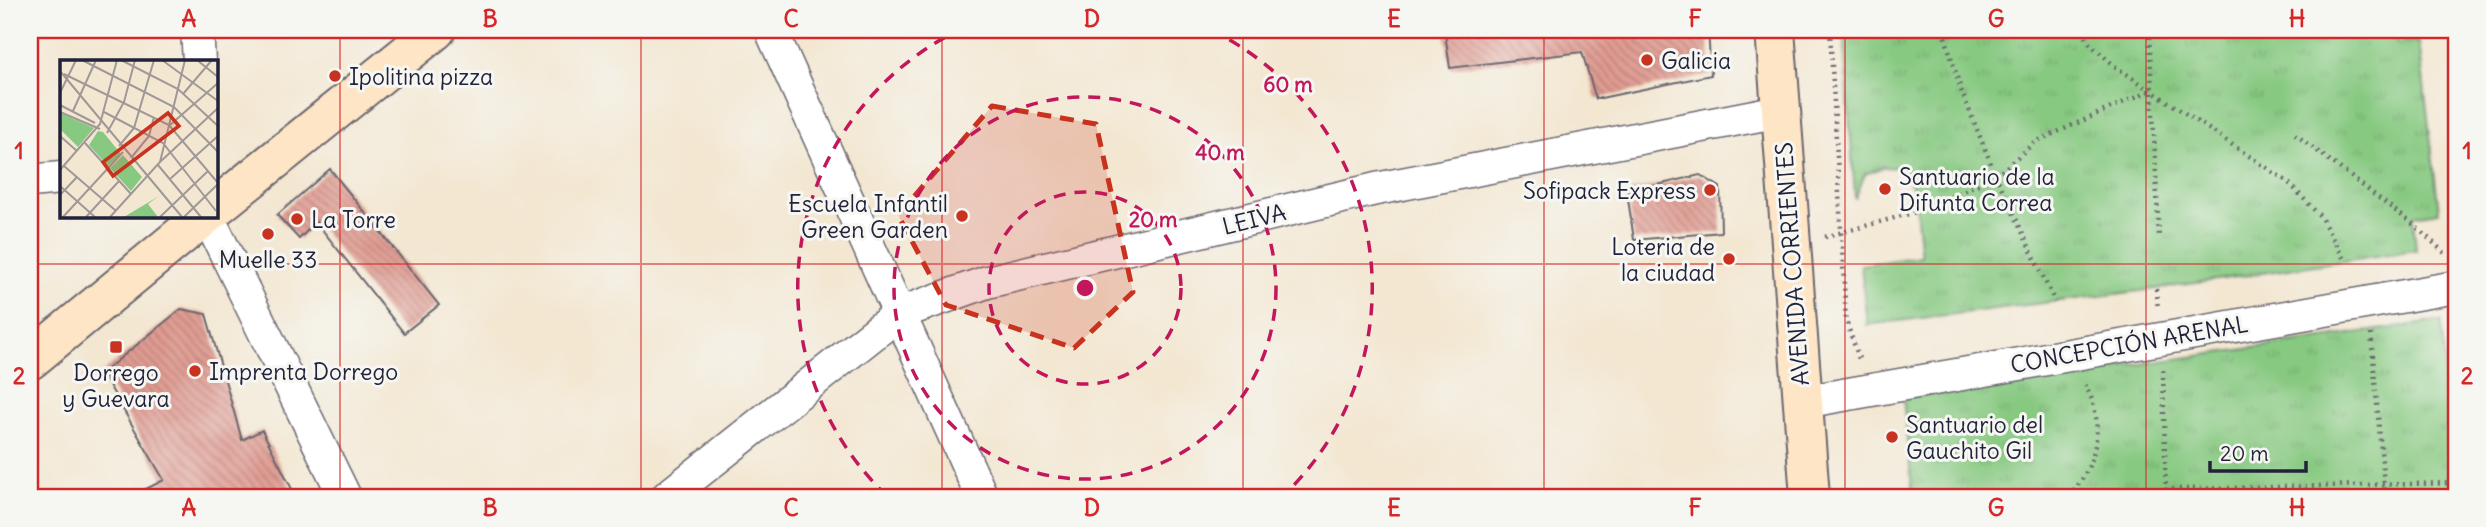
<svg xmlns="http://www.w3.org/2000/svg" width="2486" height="527" font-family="Delius,sans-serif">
	<defs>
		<pattern id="grass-tufts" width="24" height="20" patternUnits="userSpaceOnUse" patternTransform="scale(1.75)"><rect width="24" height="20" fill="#87c981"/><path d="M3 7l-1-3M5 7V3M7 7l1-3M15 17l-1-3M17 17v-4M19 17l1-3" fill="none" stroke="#74ac70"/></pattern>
		<pattern id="building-back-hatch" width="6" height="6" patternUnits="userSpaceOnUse" patternTransform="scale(1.75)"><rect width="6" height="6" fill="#e09b91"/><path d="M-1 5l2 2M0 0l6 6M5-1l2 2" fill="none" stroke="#b57e78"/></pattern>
	</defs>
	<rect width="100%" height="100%" fill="#f6f6f2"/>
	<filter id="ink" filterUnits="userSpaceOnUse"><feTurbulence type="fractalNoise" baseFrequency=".0143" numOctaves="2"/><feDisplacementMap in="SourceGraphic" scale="14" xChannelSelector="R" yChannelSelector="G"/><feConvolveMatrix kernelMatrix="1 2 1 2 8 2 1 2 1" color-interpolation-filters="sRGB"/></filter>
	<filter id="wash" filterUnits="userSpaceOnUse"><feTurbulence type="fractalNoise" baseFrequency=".00686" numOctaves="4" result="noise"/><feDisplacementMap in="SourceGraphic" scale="28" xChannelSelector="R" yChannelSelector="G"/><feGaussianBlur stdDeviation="1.57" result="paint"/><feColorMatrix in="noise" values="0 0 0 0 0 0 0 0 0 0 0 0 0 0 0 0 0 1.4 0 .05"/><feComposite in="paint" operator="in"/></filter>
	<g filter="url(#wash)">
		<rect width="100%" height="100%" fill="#f3e7d2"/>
		<!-- grass -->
		<path fill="url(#grass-tufts)" stroke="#54765e" stroke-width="2" d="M1843,30h527l1,4 25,-3v11h23l20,170 -26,4 3,34 -260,39 -289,36 -6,-60 60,-9 -7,-66 -11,-22 -20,-1 -18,7 -10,25z
			M2441,321l15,176h-543l-10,-99z"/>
		<g id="blocks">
			<!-- building -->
			<path fill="url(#building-back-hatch)" d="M1461,30h247l3,45 -115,24 -14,-47 -132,16 -5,-35z
				M330,169l109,136 -35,28 -88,-111 -17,17 -22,-24z
				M1700,175l20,12 1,45 -87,8 -7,-48z
				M181,309l25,5 36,126 20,-10 34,67h-166l34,-17 -62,-107z"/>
		</g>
	</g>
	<g filter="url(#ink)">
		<use href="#blocks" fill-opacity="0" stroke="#6b6770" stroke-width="2"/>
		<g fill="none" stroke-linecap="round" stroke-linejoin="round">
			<defs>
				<path id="minor" d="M197,30l2,31
					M771,30l211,467
					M30,181l31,-3
					M207,215l138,282
					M1803,402l653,-115
					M667,497l233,-184 87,-31 389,-93 404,-78"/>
				<path id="secondary" d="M1775,30l35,467
					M215,208l221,-178
					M30,360l176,-145"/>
			</defs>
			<!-- minor casing -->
			<use href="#minor" stroke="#6b6770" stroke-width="35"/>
			<!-- secondary casing -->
			<use href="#secondary" stroke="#6b6770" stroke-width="42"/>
			<!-- path -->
			<path stroke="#6b6770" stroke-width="4.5" stroke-dasharray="2 5" stroke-linecap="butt" d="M1830,30l16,290 13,39
				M1943,30l18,60 35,86 59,126
				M2083,30l6,13 27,24 172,115 32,34 25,45
				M2149,30l10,208
				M2295,134l119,91 34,31
				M1825,237l91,-25 80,-36 39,-34 116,-52
				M2156,289l2,20
				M2371,334l14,163
				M2163,370l3,127
				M1913,495l543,-12
				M2070,497c5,-8 11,-15 15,-23 15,-28 16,-62 0,-89"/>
			<!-- minor -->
			<use href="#minor" stroke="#fff" stroke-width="32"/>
			<!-- secondary -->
			<use href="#secondary" stroke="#fee5c5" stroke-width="38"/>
		</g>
	</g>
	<!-- marked area -->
	<path fill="#c8321e" fill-opacity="0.2" stroke="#c8321e" stroke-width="5" stroke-dasharray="14 9" stroke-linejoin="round" d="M992,106l104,18 37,168 -59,56 -128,-43 -48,-90z"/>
	<!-- grid -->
	<path fill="none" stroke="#d62828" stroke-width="2" stroke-opacity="0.55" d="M340,30v467M641,30v467M942,30v467M1243,30v467M1544,30v467M1845,30v467M2146,30v467M30,264h2426"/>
	<!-- distance rings -->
	<g fill="none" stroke="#c2185b" stroke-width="3.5" stroke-dasharray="12 9">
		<circle cx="1085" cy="288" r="96"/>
		<circle cx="1085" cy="288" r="191"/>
		<path d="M887 496A287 287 0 0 1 959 30M1211 30A287 287 0 0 1 1283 496"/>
	</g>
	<!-- markers -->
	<g fill="#c8321e" stroke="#f6f6f2" stroke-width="2.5">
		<circle cx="1647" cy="60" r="7"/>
		<circle cx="335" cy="76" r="7"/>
		<circle cx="1885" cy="189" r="7"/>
		<circle cx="1710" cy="190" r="7"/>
		<circle cx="962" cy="216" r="7"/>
		<circle cx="297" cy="219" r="7"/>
		<circle cx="268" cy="234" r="7"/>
		<circle cx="1729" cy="259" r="7"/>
		<rect x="109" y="340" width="14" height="14" rx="3.5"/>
		<circle cx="195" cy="371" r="7"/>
		<circle cx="1892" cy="437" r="7"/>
	</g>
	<g text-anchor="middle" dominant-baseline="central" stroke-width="6" stroke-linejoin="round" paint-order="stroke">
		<!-- poi labels -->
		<g font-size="23" fill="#22223b" stroke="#f6f6f2" text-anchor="start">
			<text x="1661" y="60">Galicia</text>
			<text x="349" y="76">Ipolitina pizza</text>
			<text x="1899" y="176">Santuario de la<tspan x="1899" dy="26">Difunta Correa</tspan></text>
			<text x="1696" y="190" text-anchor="end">Sofipack Express</text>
			<text x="948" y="203" text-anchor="end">Escuela Infantil<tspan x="948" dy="26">Green Garden</tspan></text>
			<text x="311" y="219">La Torre</text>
			<text x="1715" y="246" text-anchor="end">Loteria de<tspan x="1715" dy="26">la ciudad</tspan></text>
			<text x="268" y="259" text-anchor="middle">Muelle 33</text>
			<text x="209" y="371">Imprenta Dorrego</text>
			<text x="116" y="372" text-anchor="middle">Dorrego<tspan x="116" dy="26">y Guevara</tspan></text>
			<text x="1906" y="424">Santuario del<tspan x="1906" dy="26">Gauchito Gil</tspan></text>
		</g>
		<!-- street labels -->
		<g font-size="23" fill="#22223b" stroke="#f6f6f2">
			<text transform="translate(1254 219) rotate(-14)">LEIVA</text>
			<text transform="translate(1792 264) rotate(-94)">AVENIDA CORRIENTES</text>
			<text transform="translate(2129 344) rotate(-10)">CONCEPCIÓN ARENAL</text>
		</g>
	</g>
	<!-- overview -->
	<g transform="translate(60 60)">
		<rect width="158" height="158" fill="#f3e7d2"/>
		<path d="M0,53l34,15 -16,19 -18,-18zM38,71l5,1 18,22 -13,12 -19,-21zM63,95l19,22 -11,14 -21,-23z" fill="#87c981"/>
		<path d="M99,136l-11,8 10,13h-34z" fill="#87c981"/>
		<path fill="none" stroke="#9f9896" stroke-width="2" d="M22,0l92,47 44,45M61,0l57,29 40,37M102,0l56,41M137,0l21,17M0,11l122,146M4,14l105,51 49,58M0,33l16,-33M123,34l29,-34M0,45l35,18M13,51l23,-51M0,52l40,17M44,52l59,31 53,68M110,65l48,-42M47,73l17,-31 11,-42M0,76l17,15M25,83l46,51M59,86l15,-18 20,-68M71,98l18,-22 5,-19M100,102l58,-54M98,105l43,52M4,106l51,44M0,110l40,-46 17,-64M110,119l48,-43M0,126l35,31M0,135l17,-18M3,157l60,-65M26,157l33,-36M50,157l50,-55 25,-102M100,157l48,-46M124,157l34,-33"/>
		<path fill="#c8321e" fill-opacity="0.15" stroke="#c8321e" stroke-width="3.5" d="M108,53l11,13 -66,50 -10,-14z"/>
		<rect width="158" height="158" fill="none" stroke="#22223b" stroke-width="3.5"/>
	</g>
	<circle cx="1085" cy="288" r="10" fill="#c2185b" stroke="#f6f6f2" stroke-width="3.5"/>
	<g font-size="21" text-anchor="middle" font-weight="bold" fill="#c2185b" stroke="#f6f6f2" stroke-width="6" stroke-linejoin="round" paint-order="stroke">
		<text x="1288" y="92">60 m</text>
		<text x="1220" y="160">40 m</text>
		<text x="1153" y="227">20 m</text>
	</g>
	<!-- margin -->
	<rect width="2486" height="527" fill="none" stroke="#f6f6f2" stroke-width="77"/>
	<!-- scale -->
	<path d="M2210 461v10h96v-10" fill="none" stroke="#22223b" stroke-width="3.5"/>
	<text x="2220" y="461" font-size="21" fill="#22223b" stroke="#f6f6f2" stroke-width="5" paint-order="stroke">20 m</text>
	<rect x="38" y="38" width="2410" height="451" fill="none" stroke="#d62828" stroke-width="2.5"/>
	<g font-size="23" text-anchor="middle" font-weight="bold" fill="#d62828">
		<text x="189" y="27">A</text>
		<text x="490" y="27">B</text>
		<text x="791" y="27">C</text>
		<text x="1092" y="27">D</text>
		<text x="1394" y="27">E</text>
		<text x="1695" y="27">F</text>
		<text x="1996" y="27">G</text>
		<text x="2297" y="27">H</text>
		<text x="19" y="159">1</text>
		<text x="2467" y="159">1</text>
		<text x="19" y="384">2</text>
		<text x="2467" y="384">2</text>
		<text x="189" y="516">A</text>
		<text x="490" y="516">B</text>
		<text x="791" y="516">C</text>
		<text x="1092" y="516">D</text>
		<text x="1394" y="516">E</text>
		<text x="1695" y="516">F</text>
		<text x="1996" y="516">G</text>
		<text x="2297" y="516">H</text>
	</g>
</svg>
